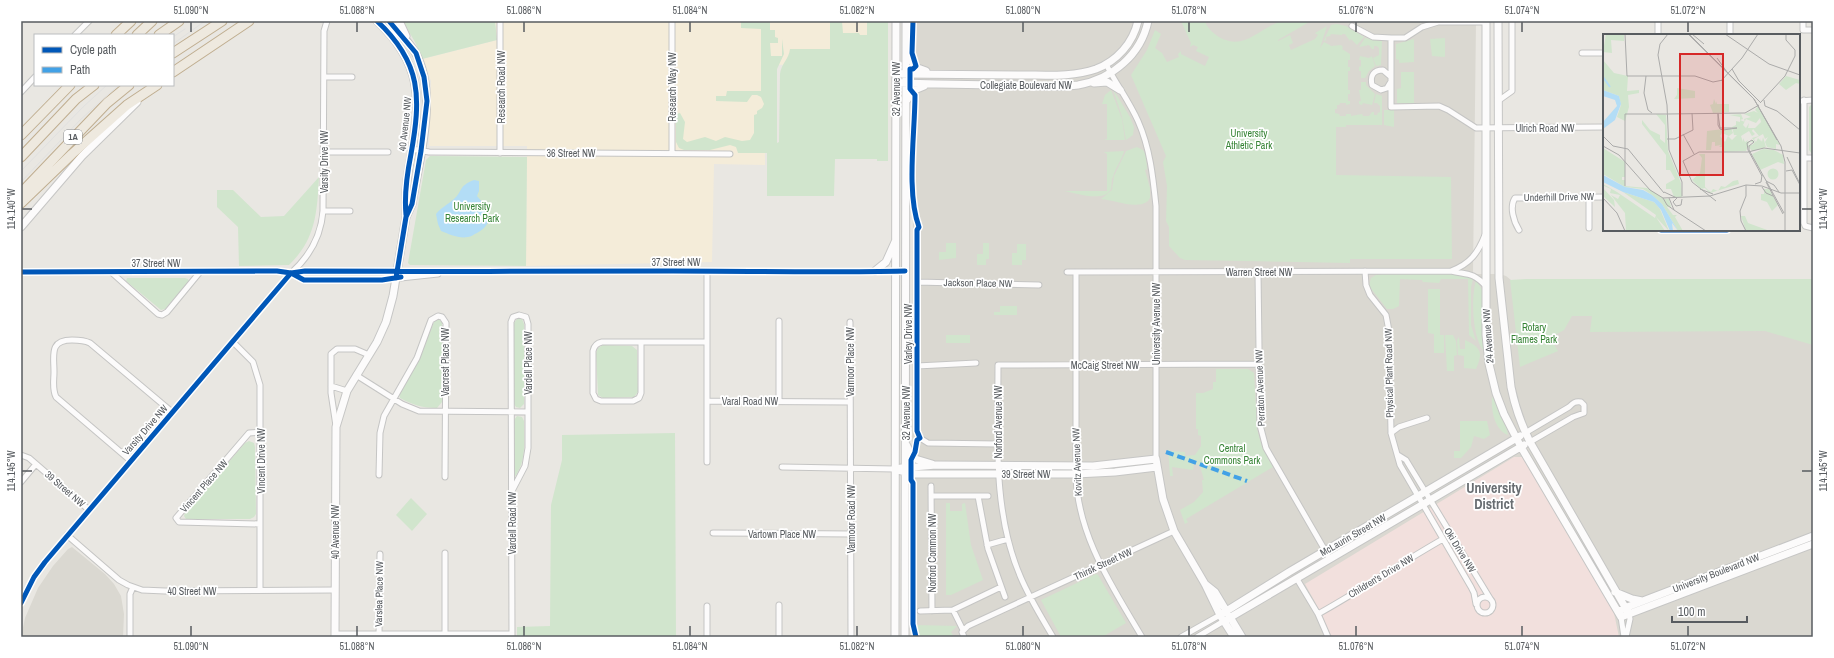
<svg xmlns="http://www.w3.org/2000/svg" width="1834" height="658" font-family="'Archivo Narrow',sans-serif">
	<rect width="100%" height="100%" fill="#e9e7e2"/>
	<!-- commercial -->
	<path fill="#f4ecd9" d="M495,21h390l-1,43 -120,1 1,100 -51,-1 -2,98 -186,4 1,-120h-98l2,-65 -9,-22 75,-19z"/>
	<!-- education -->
	<path fill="#dad8d1" d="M910,21h566l-3,253h26l7,2 5,4 302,-1v358h-895l-4,-12 1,-116 -3,-63 1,-215z
		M72,547l33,27 9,10 7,12 3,18 -1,23h-102l4,-19 13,-30 15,-22 15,-17z"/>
	<!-- medical -->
	<path fill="#f2e0dd" d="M1514,457h9l91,156 5,24h-288l-16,-35 -10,-18z"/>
	<!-- green -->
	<path fill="#d1e5cd" d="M403,21h92l2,19 -75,19 -6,-15z
		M741,21h29v9h5v7l3,1v5h-8l1,13h11v-17l2,15 -7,15v74l2,-1 1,-68c1,-10 9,-15 10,-25h40v-28h12l1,12h16l1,2h7v-14h21v140h-11v-2h-42l-1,37h-67v-43h-29l-2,-6 -6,-2 -20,5h-26l-5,-2 -3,-6v-28l4,-1 5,9 -2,17 4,3 18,-5 11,4 9,-4 17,4 8,-1 4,-7v-18l3,-1v-3l5,-3 2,-4 -3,-7 -4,-2h-5l-5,7 -31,-1v-5h10l1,-5h34v-62l-20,-1z
		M1181,21h24c2,7 8,12 14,16 25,14 38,-7 60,-15 9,-4 23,-1 32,-1l-33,19v1l12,-6 3,8 -4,2 2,5 24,-11 3,-4 -3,-2 12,-7 -7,22 4,-6 6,3 1,1 10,-1 2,2 -1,2 8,5v6h-2v7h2v4h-2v19h2v4h-2v7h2v3l-4,1v-2h-6l-1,2h-2v4h-2v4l4,1 1,2h6v-2h5v2l11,-2 1,2h6l3,-4h2v3h3l1,-2 2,-1v-6l-3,-3h-3l2,-9 6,2v29h-36v2h-10v48l115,2 1,82h-102v4l-165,-3 -5,-2 -11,-12v-19l-3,-6 1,-35 -4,-24 3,-6 -35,-81 16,-25 8,-20 6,4 -6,14 7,5 5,9 12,-5 -1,-3 3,-3v3l24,12 4,-9 -13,-6 2,-4 -5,-2 -3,2 1,-4z
		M1337,24l9,2 18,11 -7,8 -6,-6 -1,2 -5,-7h-3v1l-11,-1 -1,2 -4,1v4l-2,-1 7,-15z
		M1365,38l17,3 -1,24 -5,1 -3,-8 6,-3v-7l-2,-2h-3v3h-2l-3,-4 -10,2z
		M1445,38v19l-13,-1 -2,-17z
		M1414,39v23l-15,1v-3l-3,-1v-15z
		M1360,56l9,2 3,-2 3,10 -6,5 -4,7h-4v-7h-2v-4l2,-1v-6h-2z
		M1401,72h13v31h-17v-14l4,-1z
		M1361,82h5v3l9,9 -3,11 -9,-2 -1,2 -3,-1v-3h2l-2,-11h2z
		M1113,89l17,28 4,10 -1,8 -7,5 -4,-23z
		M1111,90l11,29 3,21h-21l3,-1v-35h-5l3,-9z
		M1813,103v52l-4,-5v-43z
		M1384,110h10v17l-10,-2z
		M1137,147l6,3 3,5 1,14 -2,1 5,18v10l-2,3c-11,9 -34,-1 -47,-2l11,-9 2,-14 12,-25z
		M1124,151c-2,9 -9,17 -11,26 -2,3 -1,8 -2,12 -6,14 -36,4 -47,2h43v-37l-3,-2z
		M430,156l97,1 -1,109 -116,-1 -2,-2 18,-103z
		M319,177c-2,35 -3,62 -30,88l-50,1 -1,-39 -21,-20v-17h16l28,27 23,-1z
		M946,243h10v15l-17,2v-8h7z
		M983,243h6v16h-3v6h-9v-11h6z
		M1017,244h9v16h-4v5h-10v-12h5z
		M1381,274h85l7,5 -2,8v38l5,16 -7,-6 -1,-56h-27l-2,4 -16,-1 -1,-2 -22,-1 -1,27 -6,3h-6l-18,-23 2,-8 5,-3z
		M127,278h58l3,1 1,2 -24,28 -4,1 -35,-29z
		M1526,279h287v66l-48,-14 -175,1 2,-16h-20l-8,14 -14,8 8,13 -38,16 -10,-87z
		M1476,280l6,10 2,61c-12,-13 -13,-54 -8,-71z
		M1428,289h12v46h4v18h-10v-19l-6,-1z
		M1000,306h17v9h-23v-3h6z
		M438,318l4,4v80l-5,6c-14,0 -24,-3 -37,-10l-1,-4 19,-33 16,-39z
		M517,319h5l2,5v80l-4,4 -4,-1 -2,-3v-81z
		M946,335h24v8h-24z
		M1445,335h8l3,6 1,14 -3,1v15h-7z
		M1459,337l1,12h5v-9c17,8 18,13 11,29l-12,-1v-12l-6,-1 -1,-15z
		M603,345l29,1 5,4 1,42 -4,5 -31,1 -5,-3 -2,-42 2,-5z
		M1216,369h32l6,4 3,56 5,18 11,20 -87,52 2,3 -3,2 -5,-14 14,-8 9,-10 -1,-12h2l-4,-14 -6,-3 -1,7 -21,-3 1,9h-3l-2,-27 2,2 15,1v4l10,-1 6,-9v-10l-3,-1v-6h-2v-36h7l10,-4v-7h3z
		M1492,397c6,5 15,29 16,38 -14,-6 -17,-25 -16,-38z
		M517,416l5,1 2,4c0,19 3,41 -10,57v-58z
		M1460,421h27l3,14 -6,4 -10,-3 -3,11 -10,11h-7v-7h6z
		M675,433l1,204h-159v-10l33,-1 1,-121 11,-45v-25z
		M249,441l5,2 1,4 1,67 -2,3 -4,2h-64l-2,-3 1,-3 60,-70z
		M411,498l16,16 -15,17 -16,-16z
		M946,503h4v8h12v-7l3,-1 6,42 12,35 -32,15h-5z
		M1096,574l2,1 28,48 -24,14h-41l-20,-37z
		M914,625h1l42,1 -6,6 3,5h-35z"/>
	<!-- water -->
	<path fill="#b3ddf6" d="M474,180l5,1v10l-2,5c12,13 19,27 0,37 -3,1 -6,4 -9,4 -9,2 -19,-3 -27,-6l-3,-7 -2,-10c6,-7 11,-9 18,-15 9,-8 4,-13 20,-19z"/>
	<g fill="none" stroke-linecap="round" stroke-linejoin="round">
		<defs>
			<path id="street" d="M500,21v132
				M1658,21v14
				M1730,21v14
				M1803,21v9h10
				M1352,26l21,11 18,1v69l48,-1 9,4 28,18 128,-1
				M75,35l14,-14
				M1391,38h14l17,-11 16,-5h48
				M1582,53h22
				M1106,64c10,20 23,37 32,57 12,27 15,56 18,85v253
				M324,77h28
				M1390,83l-3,5 -6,2 -9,-5c-2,-9 1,-15 11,-15l7,6
				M21,92l14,-15
				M1804,100v123l1,3 8,2
				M1498,101l14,-10v-70
				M1799,101l14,-1
				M412,149l17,3 301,2
				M324,152h64
				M672,153v-132
				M1804,158h9
				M323,211h27
				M1589,228v-31
				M917,230v201l3,7 8,5 70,1
				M1519,230c-5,-8 -10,-23 -4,-32l89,-1
				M1661,230h66
				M1365,271l1,14 4,10 16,20 3,16 2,102 9,32 71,122 3,6 2,11
				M1451,271c19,-7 27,-18 34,-36
				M21,272l256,-1 14,2 14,-2c123,1 245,0 368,0 77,0 155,2 232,0
				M111,272l47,42 4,1 5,-3 33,-40
				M707,272v129l143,1
				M1067,272l384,-1c18,4 21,1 35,15
				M1076,272v202c1,61 36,112 66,163
				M1258,272l2,153 6,23 64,111
				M291,273l13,7h78l56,-6
				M917,282l122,3
				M779,321v80
				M850,322l1,315
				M233,342l20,20 7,23v205
				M641,342v51l-2,5 -6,3h-32l-5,-2 -3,-6v-42c1,-5 4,-8 9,-9h105
				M917,366l59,-3
				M356,375l46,29 17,7 109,1
				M331,386l16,5
				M707,401v61
				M336,426l-5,-33v-39l6,-5h18l14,6
				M1391,433l8,-6 28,-9
				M1525,433l44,-26c4,-4 6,-6 12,-5l3,3v8l-11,4 -43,25
				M21,455l8,3 60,52
				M1398,455l8,5 85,140
				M131,461l-75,-64c-4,-8 -2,-17 -2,-25 0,-17 -5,-32 18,-32 6,0 12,0 18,3l82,69
				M782,467l113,2
				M379,475l1,-42 4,-17 33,-58 14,-38 7,-4 4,1 4,6 -1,154
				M21,482l15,-18
				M931,486l1,125
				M931,496h57
				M978,496l10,53 17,48
				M260,524l-81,-2 -3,-4 73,-85 12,-1
				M713,533l138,1
				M67,535l52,45 9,5 14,5 23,1 170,-1
				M987,545l21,-6
				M1297,579l21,35 10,23
				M1477 605a8 8 0 1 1 16 0a8 8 0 1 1-16 0Z
				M21,603l13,-26 11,-15 246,-289c18,-16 30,-37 32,-62l1,-180 3,-10
				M953,610l10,20
				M920,611l33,-1 48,-23
				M1318,614c43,-24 83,-51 125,-75
				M1621,617l3,20
				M335,634h177
				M379,636l1,-82
				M445,636v-83
				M130,637v-43l3,-7
				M512,637l-1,-315 2,-5 6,-2 7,2 2,7v124l-3,18 -13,25
				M707,637v-31
				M779,637v-32
				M964,637l-2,-5 6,-6 206,-95
				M1053,637c-11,-19 -23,-38 -32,-59 -29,-66 -23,-143 -23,-213l261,-1
				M1181,637l39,-22
				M1197,637l27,-16
				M1626,637l4,-18 -1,-5"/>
			<path id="secondary" d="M377,21c45,42 44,78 34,135 -4,20 -7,39 -5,58
				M399,21l7,15
				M1486,21v314l3,29 7,29 8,21 17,33 100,170 192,-73
				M1498,21l1,257 12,109c4,20 10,37 19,55l99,172
				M907,51l8,16 11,4
				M901,74c41,0 82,1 122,1 24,0 50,2 73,-6 21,-8 37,-26 42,-48
				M901,83c38,1 76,2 113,2 22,0 43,3 64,0 34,-6 63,-30 70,-64
				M1094,83l13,-1 13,8
				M907,100l5,-9 12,-5
				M21,227l61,-71 55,-54
				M875,271l11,-9 9,-20
				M907,446l5,12 20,6
				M901,468l35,-3 157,1 63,-7 7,40 11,32 31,53 15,31 14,22
				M901,471l10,3h165l39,-2 42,-5
				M1205,584l10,8 27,45
				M1615,592l17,7 10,2
				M1622,609l191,-73
				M1220,615l69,-43 231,-136
				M1224,621l300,-176
				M335,637l1,-210 11,-36 30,-49 9,-20 7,-26 13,-79 6,-13c7,-45 27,-110 3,-152 -7,-11 -17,-21 -26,-31
				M895,637l1,-616
				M905,637l1,-616"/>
			<path id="highway" d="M116,35l15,-14
				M137,35l15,-14
				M159,35l20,-14
				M173,53l49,-32
				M173,72l76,-51
				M21,135l49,-50
				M21,157l55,-58 18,-14
				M21,193l86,-90 22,-18
				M21,203l51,-49 55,-49 30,-20"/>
		</defs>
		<!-- street casing -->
		<use href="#street" stroke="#c5c5c4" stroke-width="7"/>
		<!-- secondary casing -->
		<use href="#secondary" stroke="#c6c6c5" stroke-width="9"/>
		<!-- highway casing -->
		<use href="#highway" stroke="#c0ae90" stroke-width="11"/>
		<!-- street -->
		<use href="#street" stroke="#fcfbfb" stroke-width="5"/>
		<!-- secondary -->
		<use href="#secondary" stroke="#fcfbfb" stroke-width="7"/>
		<!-- highway -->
		<use href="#highway" stroke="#eee9df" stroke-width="9"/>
		<!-- tram -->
		<path stroke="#e1e1e0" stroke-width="1" d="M173,37l12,-8
			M173,44l32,-23
			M21,171l62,-64 24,-22
			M21,182l59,-62 39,-35"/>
		<!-- quiet -->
		<path stroke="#42a1e6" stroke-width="4" stroke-dasharray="8 4" stroke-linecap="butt" d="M1166,452l81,29"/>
		<defs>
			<path id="cycleway" d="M377,21c45,42 44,77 34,133 -4,20 -7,40 -5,61
				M389,21l27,32 8,24 3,24 -6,50 -9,53 -6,13 -10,61
				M913,21l-1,32 4,13 -3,3h-3v20l5,6c0,38 -9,97 4,132l-2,3v201l3,7 -3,2 -2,12 -4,8v20l2,3v141l3,13
				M1661,230h66
				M21,272l256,-1 14,2 14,-2c123,1 245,0 368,0 77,0 155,2 232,0
				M291,273l13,7h78l19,-3
				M21,603l13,-26 11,-15 246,-289"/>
		</defs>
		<!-- cycleway casing -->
		<use href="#cycleway" stroke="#fff" stroke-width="8"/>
		<!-- cycleway -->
		<use href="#cycleway" stroke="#0057b8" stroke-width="5"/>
	</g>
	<!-- ticks -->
	<path fill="none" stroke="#585c60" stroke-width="1.5" d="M191,22v10M357,22v10M524,22v10M690,22v10M857,22v10M1023,22v10M1189,22v10M1356,22v10M1522,22v10M1688,22v10M22,209h10M1802,209h10M22,471h10M1802,471h10M191,626v10M357,626v10M524,626v10M690,626v10M857,626v10M1023,626v10M1189,626v10M1356,626v10M1522,626v10M1688,626v10"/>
	<g text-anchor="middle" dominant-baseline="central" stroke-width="3.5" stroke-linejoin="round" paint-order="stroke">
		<!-- shield labels -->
		<rect fill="#fff" stroke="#8a8d90" stroke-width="1" x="64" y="130" width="18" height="14" rx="3"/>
		<g font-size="9" font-weight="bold" fill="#585c60">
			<text x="73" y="137">1A</text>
		</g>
		<!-- street labels -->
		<g font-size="10" fill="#585c60" stroke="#fff">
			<text x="1026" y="85">Collegiate Boulevard NW</text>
			<text transform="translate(501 87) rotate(-90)">Research Road NW</text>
			<text transform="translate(672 87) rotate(-90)">Research Way NW</text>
			<text transform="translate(896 89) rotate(-90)">32 Avenue NW</text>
			<text transform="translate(405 124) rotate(-84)">40 Avenue NW</text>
			<text x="1545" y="128">Ulrich Road NW</text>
			<text x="571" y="153">36 Street NW</text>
			<text transform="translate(324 162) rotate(-90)">Varsity Drive NW</text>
			<text transform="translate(1559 197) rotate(-1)">Underhill Drive NW</text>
			<text x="676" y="262">37 Street NW</text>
			<text x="156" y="263">37 Street NW</text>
			<text x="1259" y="272">Warren Street NW</text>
			<text transform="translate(978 283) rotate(1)">Jackson Place NW</text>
			<text transform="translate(1156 324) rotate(-90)">University Avenue NW</text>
			<text transform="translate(908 334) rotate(-90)">Varley Drive NW</text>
			<text transform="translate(1488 336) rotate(-94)">24 Avenue NW</text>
			<text transform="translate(445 362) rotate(-90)">Varcrest Place NW</text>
			<text transform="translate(850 362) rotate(-90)">Varmoor Place NW</text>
			<text transform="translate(528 363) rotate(-90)">Vardell Place NW</text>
			<text x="1105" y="365">McCaig Street NW</text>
			<text transform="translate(1389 373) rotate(-91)">Physical Plant Road NW</text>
			<text transform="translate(1260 388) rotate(-92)">Perraton Avenue NW</text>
			<text x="750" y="401">Varal Road NW</text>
			<text transform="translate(906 413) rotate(-90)">32 Avenue NW</text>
			<text transform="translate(998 422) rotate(-90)">Norford Avenue NW</text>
			<text transform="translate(145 430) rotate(-49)">Varsity Drive NW</text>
			<text transform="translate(261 461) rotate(-90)">Vincent Drive NW</text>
			<text transform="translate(1077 462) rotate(-92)">Kovitz Avenue NW</text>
			<text x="1026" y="474">39 Street NW</text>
			<text transform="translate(204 486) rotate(-49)">Vincent Place NW</text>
			<text transform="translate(65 489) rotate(41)">39 Street NW</text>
			<text transform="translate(851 519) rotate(-90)">Varmoor Road NW</text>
			<text transform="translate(512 523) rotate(-90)">Vardell Road NW</text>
			<text transform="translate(335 532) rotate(-90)">40 Avenue NW</text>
			<text x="782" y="534">Vartown Place NW</text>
			<text transform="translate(1353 535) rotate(-30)">McLaurin Street NW</text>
			<text transform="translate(1460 550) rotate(58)">Oki Drive NW</text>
			<text transform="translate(932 553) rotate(-90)">Norford Common NW</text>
			<text transform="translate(1103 564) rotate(-25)">Thirsk Street NW</text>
			<text transform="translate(1716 573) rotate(-21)">University Boulevard NW</text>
			<text transform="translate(1381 576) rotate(-31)">Children's Drive NW</text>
			<text x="192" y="591">40 Street NW</text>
			<text transform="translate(379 594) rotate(-89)">Varslea Place NW</text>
		</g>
		<!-- park labels -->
		<g font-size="10" fill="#358334" stroke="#fff">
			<text x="1249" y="133">University<tspan x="1249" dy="12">Athletic Park</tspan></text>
			<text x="472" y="206">University<tspan x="472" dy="12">Research Park</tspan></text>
			<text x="1534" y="327">Rotary<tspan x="1534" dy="12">Flames Park</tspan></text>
			<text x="1232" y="448">Central<tspan x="1232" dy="12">Commons Park</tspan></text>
		</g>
		<!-- district labels -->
		<g font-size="14" font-weight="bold" fill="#696e72" stroke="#fff">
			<text x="1494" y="488">University<tspan x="1494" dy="16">District</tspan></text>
		</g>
	</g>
	<!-- overview -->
	<g transform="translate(1603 34)">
		<rect width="197" height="197" fill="#e9e7e2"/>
		<path d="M3,0h18v7l-13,-1 1,13 -9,-1zM0,26l11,13 14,3 -1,15 12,-1v3l-11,2 1,12 -4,14 -8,-4 4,-12 -2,-9 -16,-6zM183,42l14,4v4l-4,-1 -10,7 -7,-6zM74,54l18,3v7l-21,1 3,-4zM111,65l2,5 1,-3v3h12v8l-16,1 -3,-8 3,-1zM155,72l22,39 -4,-1v5l-9,-2 -2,-5 3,-5 -3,2 -2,-5 -9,5 2,3 2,-4 3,3 -1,-3 2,4 1,-5 3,10 -14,4 -4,-5 -2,5 -24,1v-5h-3l2,-2 -6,1v-4h-3l-1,8h-5l1,-19 24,-3 2,5 -4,3 -7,-3 -2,3 5,6 3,-6 4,4 5,-5h-3l-2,-8 4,-2v-4l4,1v-5l-11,-2 12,-1 2,5 -3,1 5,2 -1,-3 7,-2 -7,-3 10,-3 4,2 -3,-3zM157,84l1,4 -6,6h-7l1,-5 -3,5 -3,-3 3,-6 10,4zM150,95l6,7 -7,2 3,4 -3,3h-4l2,-4 4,2 -1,-3h-1l-5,2 1,-2 -3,2 -2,-4v4l-2,-6 8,-5 3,5 3,-2 -3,-3zM53,80l10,1 2,36 13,32 1,14h-8l-3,-8h-5v-5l9,-5 -5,-9h-4v-15l-24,-31v-4l8,10 10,5v4l5,4v-18zM0,114l22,14v15h-3v3h3v6l22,2 18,11h4l2,8h-4l6,8h4l-2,2 8,14h-5l-16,-27 -10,-9 -9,-6 -18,-2 -22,-13zM160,115l11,1 9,5 1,9 -6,-2 -18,8 -8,-16zM96,120h6v33l3,3 3,2 2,-3 5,2 3,-5 4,1 8,-6 5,-1 1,4 -29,9 -5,-5 -4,1 -9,-9 8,-7 2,-15zM164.5 140a5.5 5.5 0 1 1 11 0a5.5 5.5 0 1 1-11 0ZM0,150l14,8 38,26 1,-3 -33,-23 31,10 6,7 9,22 -13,-14 9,14h-39l-1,-18 -14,-18 7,4 2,-4 -10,-2 1,-4 -7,-3 -1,2zM0,154l11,12 1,7 -12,-11zM161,155h5l9,16 -6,6 -5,-9 -6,-2v-6h3zM138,182h4l3,7 22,8h-24z" fill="#d1e5cd" fill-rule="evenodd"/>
		<path d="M0,56l16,6 2,8 -6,16 -12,9v-7l14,-16 -2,-6 -12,-4zM0,141l22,12 18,3 9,5 10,9 16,27 -6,-8 1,8h-3l-9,-21 -7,-8 -31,-10 -20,-10z" fill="#b3ddf6"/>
		<path fill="none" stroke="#b3ddf6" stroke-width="2" d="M0,43l7,10"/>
		<path fill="none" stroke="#ababaa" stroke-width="1" d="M22,0l2,42h68l18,6 10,-2M65,0l-8,10 -2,11 9,50 2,45 13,32v14M85,0l66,65 27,47 4,16v69M86,0l65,65 23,41M89,0l12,10M122,0l44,30 31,11M114,24l10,14M129,35l7,12 22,22M43,42l-2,17 4,17 4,3M118,47l21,-23 16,-24M161,66l1,6 12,5 23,19M158,68l24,-26 10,-20v-6l-9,-10v-6M115,79v12l2,4 3,1 14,-2h-17l-2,-14M64,80l78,-1 14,-8M80,100l11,20M0,102l10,10 15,3 36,44M64,105h8l18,-9 -1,-17M0,112l16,9 31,35 13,8 47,-2 36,-11 16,1 19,7h19M184,123l13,27M183,137l6,-1 8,15M159,142l-14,-26 -1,-7 5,-3 2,2 -5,4v4l35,63M163,147l8,4 5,7M163,148l17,32M152,150l6,-2 1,-7M22,152v-72h42M159,153l4,6 7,3M97,155l13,5M61,158l13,6M0,164l14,15 8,18M60,164l4,7 7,5M66,164l5,12 32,21M74,164l-4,4 3,4 5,-1 1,-6M113,167l-24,-19 -9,-21 16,-9h49l16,-4 36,5M143,197l-5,-10 -1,-10 6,-15v-11"/>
		<path fill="#d62828" fill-opacity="0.15" stroke="#d62828" stroke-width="2" d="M77,20h43v121h-43z"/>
		<rect width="197" height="197" fill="none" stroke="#585c60" stroke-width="2"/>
	</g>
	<!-- border -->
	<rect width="1834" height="658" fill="none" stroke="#ffffff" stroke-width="44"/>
	<!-- legend -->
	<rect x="34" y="34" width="140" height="52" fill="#ffffff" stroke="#bcbebf"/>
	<rect x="42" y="47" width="20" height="6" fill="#0057b8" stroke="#bcbebf"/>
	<text x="70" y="54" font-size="12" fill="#585c60">Cycle path</text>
	<rect x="42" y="67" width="20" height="6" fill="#42a1e6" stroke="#bcbebf"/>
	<text x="70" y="74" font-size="12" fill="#585c60">Path</text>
	<!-- scale -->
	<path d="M1672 616v6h75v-6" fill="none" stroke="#585c60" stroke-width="2"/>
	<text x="1678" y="616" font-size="12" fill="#585c60" stroke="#ffffff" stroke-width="3" paint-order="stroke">100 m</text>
	<rect x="22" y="22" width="1790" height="614" fill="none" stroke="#585c60" stroke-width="1.5"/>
	<g font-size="10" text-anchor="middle" fill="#585c60">
		<text x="191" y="14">51.090°N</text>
		<text x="357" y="14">51.088°N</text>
		<text x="524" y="14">51.086°N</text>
		<text x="690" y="14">51.084°N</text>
		<text x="857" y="14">51.082°N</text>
		<text x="1023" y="14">51.080°N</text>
		<text x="1189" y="14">51.078°N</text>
		<text x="1356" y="14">51.076°N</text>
		<text x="1522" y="14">51.074°N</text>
		<text x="1688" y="14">51.072°N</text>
		<text transform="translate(1823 209) rotate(-90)" y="4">114.140°W</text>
		<text transform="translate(11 209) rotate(-90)" y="4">114.140°W</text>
		<text transform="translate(1823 471) rotate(-90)" y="4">114.145°W</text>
		<text transform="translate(11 471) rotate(-90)" y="4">114.145°W</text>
		<text x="191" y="650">51.090°N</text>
		<text x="357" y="650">51.088°N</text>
		<text x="524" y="650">51.086°N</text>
		<text x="690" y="650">51.084°N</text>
		<text x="857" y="650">51.082°N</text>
		<text x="1023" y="650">51.080°N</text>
		<text x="1189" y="650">51.078°N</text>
		<text x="1356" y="650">51.076°N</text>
		<text x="1522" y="650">51.074°N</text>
		<text x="1688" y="650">51.072°N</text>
	</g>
</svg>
